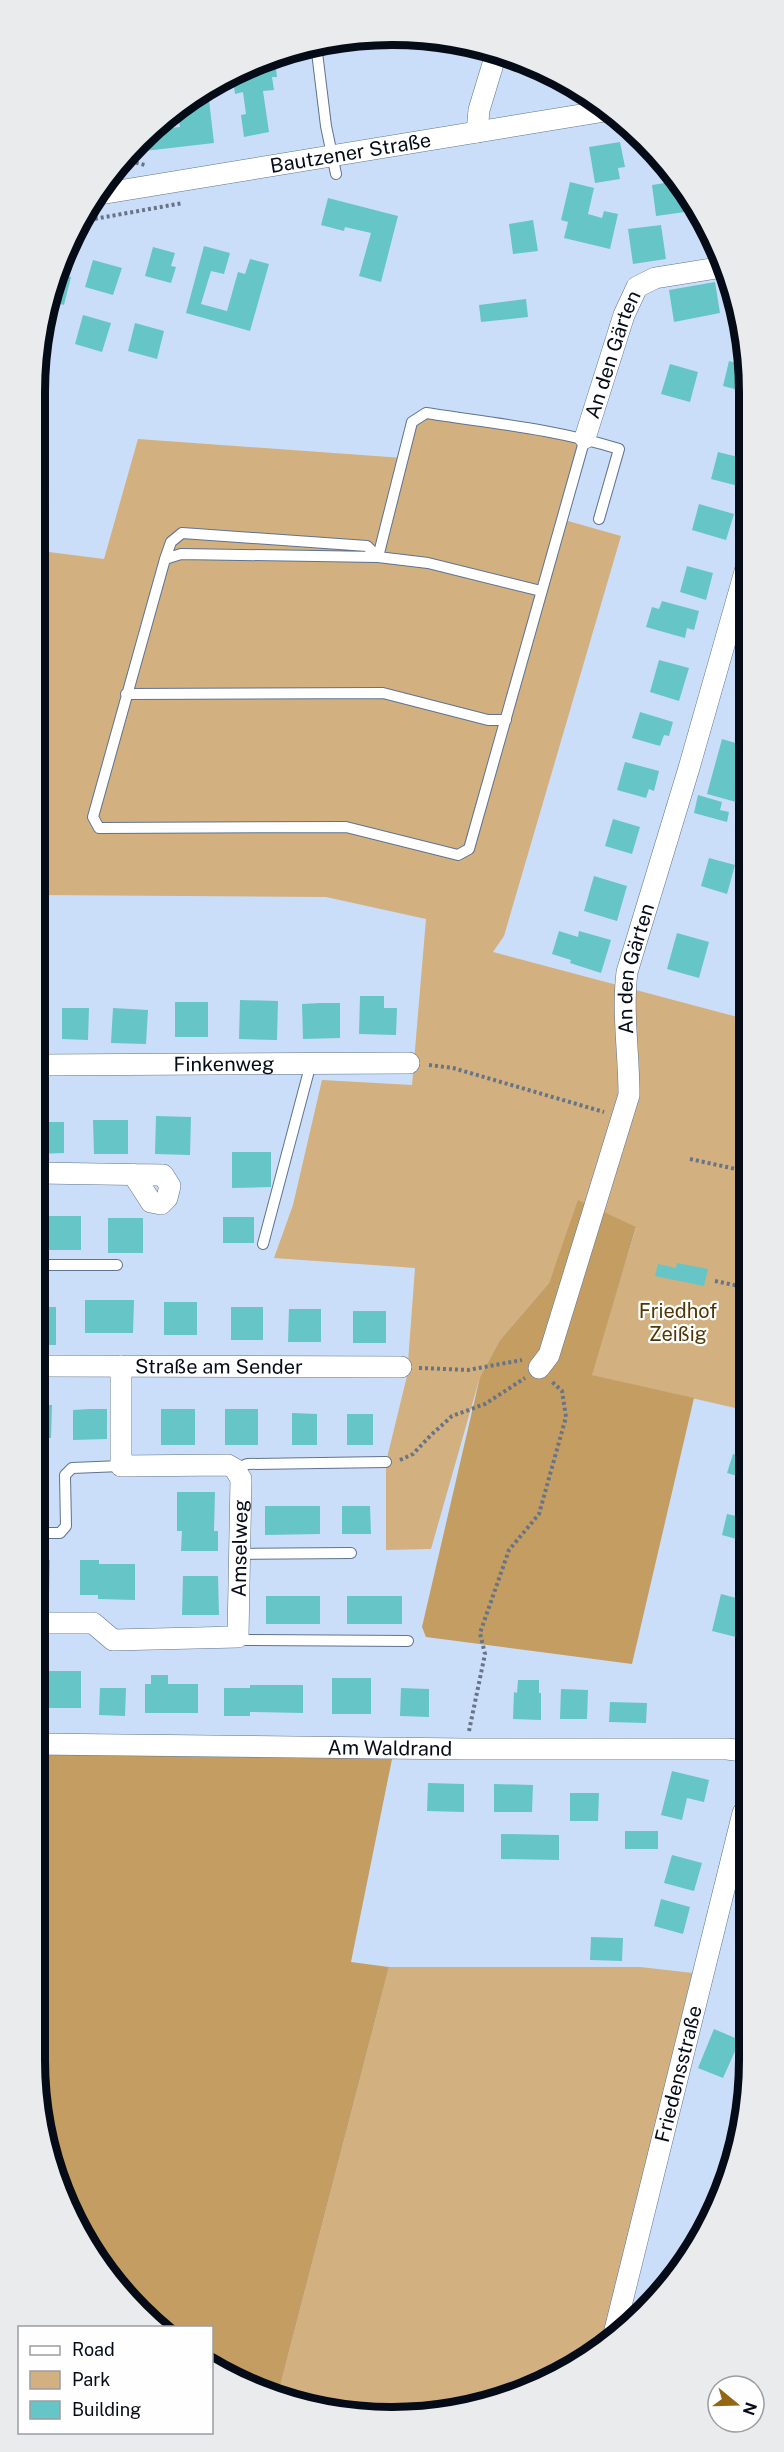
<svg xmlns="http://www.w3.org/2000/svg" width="784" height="2452" font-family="'Public Sans',sans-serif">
	<rect width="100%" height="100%" fill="#cbdef9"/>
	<!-- green -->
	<path fill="#d2b07f" d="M426,413l159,25 -24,81 60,17 -117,400 -11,16 252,67 -1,391 -153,-35 45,-147 -57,-27 -30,82 -49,57 -20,37 -49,172 -45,1v-88l21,-86 8,-108 -141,-10 19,-53 29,-125 90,5 14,-166 -100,-22 -287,-2 2,-344 63,8 34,-120 265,19 9,-36z
		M389,1967h251l62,7 -88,360 -23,23 -107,48 -138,9 -68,-20z"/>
	<!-- forest -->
	<path fill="#c49d62" d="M578,1200l58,27 -44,148 102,23 -62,266 -206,-27 -4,-10 58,-250 20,-37 49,-57z
		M36,1746l356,13 -41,203 38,5 -111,427 -44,-14 -22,-16v-36l-47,-1 -42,-31 -61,-100 -27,-136z"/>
	<!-- building -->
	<path fill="#66c5c6" d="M275,61l2,16h-5l2,13 -11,1 6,41 -25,5 -3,-22 5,-1 -3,-22 -8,2 -2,-15 12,-2v-4z
		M215,86v4l-7,1 6,52 -78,9 23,-23 21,-2 -3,-16 17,-16z
		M620,142l5,25 -7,1 2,11 -25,4 -6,-36z
		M677,181l4,6 4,25 -29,4 -4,-31z
		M570,182l24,6 -6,26 14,4 2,-7 14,3 -8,35 -46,-11 4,-16 -7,-2z
		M328,198l70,18 -17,66 -22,-6 12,-43 -26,-6 -1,4 -23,-6z
		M533,220l5,31 -25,3 -4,-30z
		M661,225l5,34 -33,5 -5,-35z
		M204,246l26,7 -6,21 -13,-3 -10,33 26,7 11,-39 7,2 5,-15 19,5 -19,67 -64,-18z
		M153,247l22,6 -4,13 5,1 -5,16 -26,-7z
		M93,260l29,8 -9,27 -28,-8z
		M61,274l10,3 -7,28 -14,-4z
		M715,282l5,31 -46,9 -5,-32z
		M526,299l2,18 -47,5 -2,-17z
		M83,315l28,8 -9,29 -27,-8z
		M135,323l29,8 -7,28 -29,-8z
		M729,361l17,5v26l-23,-6z
		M670,364l28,8 -8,30 -29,-8z
		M718,452l28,7v12l-4,16 -31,-8z
		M699,504l35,10 -8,26 -34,-10z
		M687,566l26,7 -7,27 -26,-8z
		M662,601l37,10 -5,19 -7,-2 -2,10 -39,-11 6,-20 7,2z
		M659,660l30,8 -10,33 -29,-9z
		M640,712l33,10 -4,14 -5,-1 -4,11 -28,-8z
		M722,739l24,7 -1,22 -9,34 -29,-8z
		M625,762l34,9 -5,20 -5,-2 -3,9 -29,-8z
		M698,795l24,7 -2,8 9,2 -2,10 -33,-9z
		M613,819l27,8 -8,27 -27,-8z
		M709,858l26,7 -8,29 -26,-8z
		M594,876l33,10 -10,35 -33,-10z
		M559,931l19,6 1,-6 32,9 -10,33 -31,-10 1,-3 -19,-6z
		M677,933l32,9 -10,36 -32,-9z
		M360,996h24v12h13l-1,27 -37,-1z
		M240,1000l38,1 -1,39 -38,-1z
		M175,1002h33v35h-33z
		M321,1003h19v35l-37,1 -1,-35z
		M62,1008h27l-1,32 -26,-1z
		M113,1008l35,2 -2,34 -35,-1z
		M156,1116l35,1 -1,38 -35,-1z
		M93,1120h35v34h-34z
		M38,1122h26v31l-26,1z
		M232,1152h39v35l-39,1z
		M46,1216h35v34h-34z
		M223,1217h31v26h-31z
		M108,1218h35v35h-35z
		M677,1263l31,6 -4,17 -49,-10 3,-12 18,4z
		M85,1300h49l-1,33h-48z
		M164,1302h33v33h-33z
		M38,1307h18v38h-19z
		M231,1307h32v33h-32z
		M289,1309h32v33h-33z
		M353,1311h33v32h-33z
		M37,1405h15l-1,33h-14z
		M90,1409h17v30l-34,1v-30z
		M161,1409h34v36h-34z
		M225,1409h33v36h-33z
		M292,1413l25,1v31h-25z
		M347,1414h26v31h-26z
		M733,1454l11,3v21l-17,-5z
		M177,1492h38l-1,39h4v20h-37l1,-20h-5z
		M740,1498l4,1v42l-22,-6 5,-21 9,2z
		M265,1506h55v28l-55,1z
		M342,1506h28l1,28h-29z
		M37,1559l13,1 -1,35h-13z
		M80,1560h19v4h36v36l-37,-1v-4h-18z
		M183,1576h35l1,39h-37z
		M721,1594l23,6v25l-4,13 -28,-7z
		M266,1596h54v28h-54z
		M347,1596h55v28h-55z
		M38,1671h43v37h-43z
		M151,1675h17v9h30v29h-53v-29h6z
		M332,1678h39v36h-39z
		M518,1680h21v13h2v27l-28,-1 1,-27 3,1z
		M250,1685h53v28l-53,-1v4h-26v-28h26z
		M100,1688h26l-1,28 -26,-1z
		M401,1688l28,1v28l-29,-1z
		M561,1689l27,1 -1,29h-27z
		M610,1702l37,1 -1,20 -37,-1z
		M672,1771l37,9 -5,22 -17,-4 -5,22 -21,-5z
		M428,1783l36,1v28l-37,-1z
		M494,1784l39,1 -1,27h-38z
		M570,1793h29l-1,28h-28z
		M625,1831h33v18h-33z
		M501,1834l58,1v25l-58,-1z
		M672,1855l30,8 -8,28 -30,-8z
		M661,1899l29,8 -7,27 -29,-8z
		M591,1937l32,1 -1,23 -32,-1z
		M714,2029l26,11 -17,38 -25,-10z"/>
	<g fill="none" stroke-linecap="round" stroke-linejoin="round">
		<defs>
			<path id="lane" d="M316,44l10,82 10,48
				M113,175l5,17
				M585,438l-116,411 -11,6 -112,-28 -247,1 -6,-11 72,-258 6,-17 11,-9 185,13 11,11 34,-135 14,-9c64,10 130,16 193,36l-20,70
				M165,559l16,-5 197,3 50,6 113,28
				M126,694l257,-1 105,27h18
				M263,1244l48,-181
				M38,1265h79
				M235,1469l12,-5 139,-2
				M39,1533h21l6,-7 -1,-51 7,-7 49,-2
				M240,1554l111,-1
				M238,1637l9,3 161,1"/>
			<g id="street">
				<path d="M477,132l2,-22 17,-56"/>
				<path id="s1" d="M94,195l511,-84"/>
				<path id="s2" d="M585,438l39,-123 13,-28 18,-9 68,-11"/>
				<path id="s3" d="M38,1065l371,-2"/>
				<path d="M38,1173l125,2 7,11 -3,12 -6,6 -10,-2 -18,-28"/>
				<path id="s4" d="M37,1366l364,1"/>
				<path id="s5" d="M539,1368l10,-13 80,-260c0,-42 -7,-82 -2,-123l62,-204 57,-200"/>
				<path id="s6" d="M36,1623h57l20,17 125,-3 3,-158 -6,-10 -7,-4 -107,1v-100"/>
				<path id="s7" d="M36,1744l429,5h262l16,2"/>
				<path id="s8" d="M614,2334l129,-521"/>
			</g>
		</defs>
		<!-- lane casing -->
		<use href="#lane" stroke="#5e7390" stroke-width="12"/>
		<!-- street casing -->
		<use href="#street" stroke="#5e7390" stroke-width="22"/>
		<!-- path -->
		<path stroke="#677487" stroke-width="4" stroke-dasharray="3 3" stroke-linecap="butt" d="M124,164l9,-2 12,3
			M83,221l100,-18
			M429,1065l24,3 151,44
			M690,1159l55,12
			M715,1281l29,6
			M738,1363l6,-30
			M419,1368l49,2 54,-10
			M400,1460l13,-6 18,-19 21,-19 33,-12 40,-26
			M469,1731l16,-77 -5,-21 29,-83 30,-36 27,-97 -4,-26 -11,-10"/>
		<!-- lane -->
		<use href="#lane" stroke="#fff" stroke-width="10"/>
		<!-- street -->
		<use href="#street" stroke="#fff" stroke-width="21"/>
	</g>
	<g text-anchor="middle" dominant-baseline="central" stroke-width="4.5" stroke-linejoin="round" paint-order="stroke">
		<!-- street labels -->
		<g font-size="20" fill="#050c17" stroke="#fefefe">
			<text stroke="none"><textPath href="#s1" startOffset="260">Bautzener Straße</textPath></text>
			<text stroke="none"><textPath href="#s2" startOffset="88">An den Gärten</textPath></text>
			<text stroke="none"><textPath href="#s5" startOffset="416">An den Gärten</textPath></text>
			<text stroke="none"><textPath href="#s3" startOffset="186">Finkenweg</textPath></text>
			<text stroke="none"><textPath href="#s4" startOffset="182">Straße am Sender</textPath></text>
			<text stroke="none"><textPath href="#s6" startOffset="297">Amselweg</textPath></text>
			<text stroke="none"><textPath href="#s7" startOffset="354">Am Waldrand</textPath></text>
			<text stroke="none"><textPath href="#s8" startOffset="268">Friedensstraße</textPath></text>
		</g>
		<!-- park labels -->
		<g font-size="20" fill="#513604" stroke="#fefefe">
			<text x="678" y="1311">Friedhof<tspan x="678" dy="23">Zeißig</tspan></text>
		</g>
	</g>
	<!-- crop -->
	<path d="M0 0H784V2452H0ZM392 45H392A347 347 0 0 1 739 392V2060A347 347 0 0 1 392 2407H392A347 347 0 0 1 45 2060V392A347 347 0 0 1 392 45Z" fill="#eaebec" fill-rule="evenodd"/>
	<path fill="none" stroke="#050c17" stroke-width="8" d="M392 45H392A347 347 0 0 1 739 392V2060A347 347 0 0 1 392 2407H392A347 347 0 0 1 45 2060V392A347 347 0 0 1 392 45Z"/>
	<!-- legend -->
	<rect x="18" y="2326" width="195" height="108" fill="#fefefe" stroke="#9a9da2" stroke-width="1.5"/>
	<rect x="30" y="2346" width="30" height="9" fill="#ffffff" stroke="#9a9da2" stroke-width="1.5"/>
	<text x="72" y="2356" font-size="18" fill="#050c17">Road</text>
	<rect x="30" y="2371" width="30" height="18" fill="#d2b07f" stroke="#9a9da2" stroke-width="1.5"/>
	<text x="72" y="2386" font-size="18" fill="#050c17">Park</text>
	<rect x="30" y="2401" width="30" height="18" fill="#66c5c6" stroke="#9a9da2" stroke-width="1.5"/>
	<text x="72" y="2416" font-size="18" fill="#050c17">Building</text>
	<!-- north arrow -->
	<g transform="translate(736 2404) rotate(109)"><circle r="28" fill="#fefefe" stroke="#9a9da2" stroke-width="1.5"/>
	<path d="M0-4.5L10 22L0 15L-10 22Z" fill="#936612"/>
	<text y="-9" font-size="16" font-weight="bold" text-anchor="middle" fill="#050c17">N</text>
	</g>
</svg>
